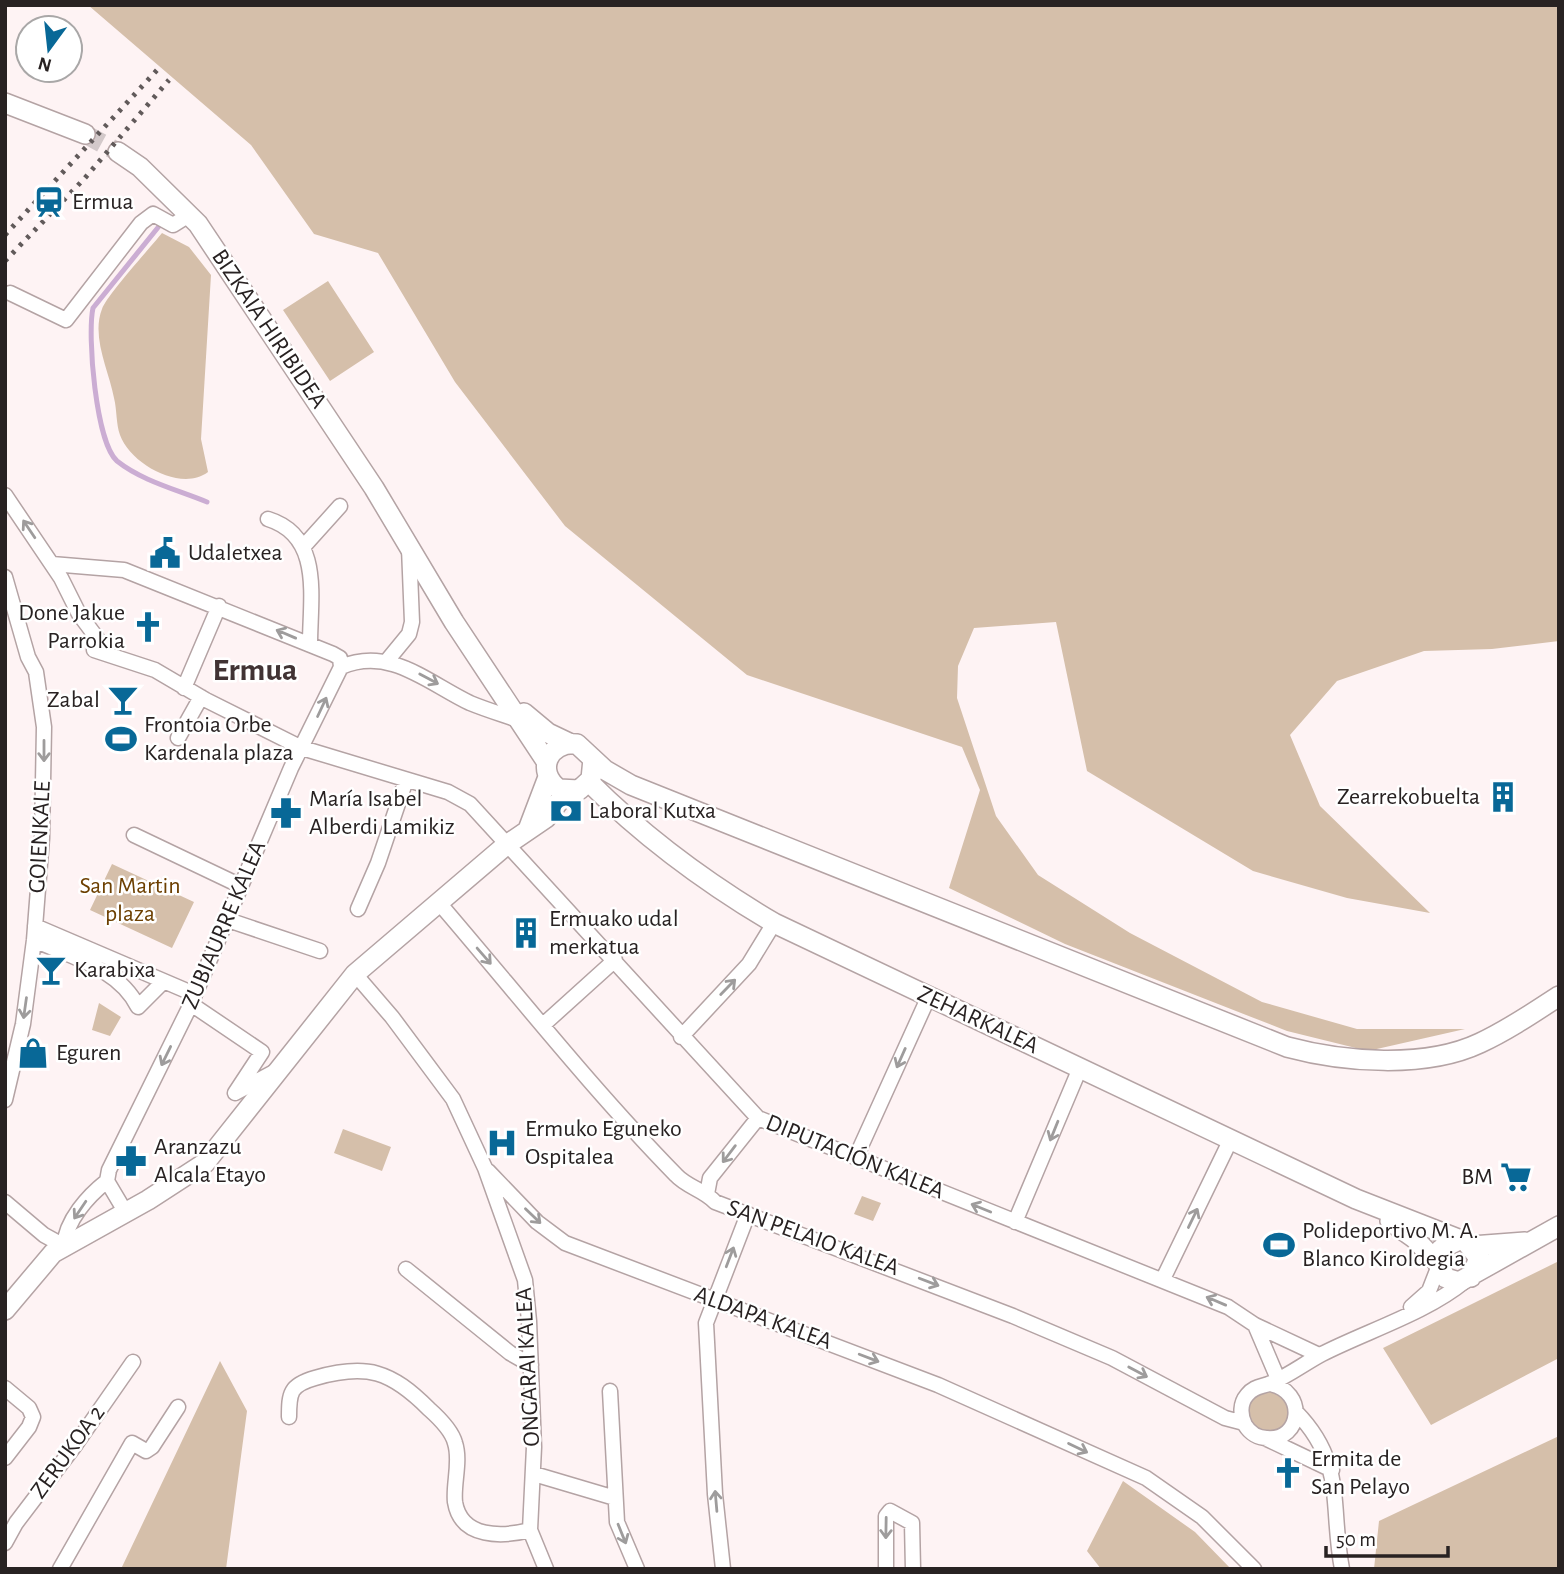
<svg xmlns="http://www.w3.org/2000/svg" width="1564" height="1574" font-family="'Alegreya Sans',sans-serif">
	<rect width="100%" height="100%" fill="#fef3f4"/>
	<!-- green -->
	<path fill="#d5bfaa" d="M88,5h1471v636l-67,8 -68,2 -87,30 -47,54 30,71 110,107 -83,-15 -94,-27 -166,-100 -31,-149 -82,6 -16,38 -1,32 39,118 42,59 92,58 132,69 95,27h108l-97,22 -81,-20 -222,-87 -116,-56 31,-98 -18,-43 -215,-72 -182,-149 -110,-144 -77,-129 -64,-19 -63,-89z
		M162,233l27,14 22,28 -10,164 7,33c-26,20 -77,-7 -88,-37 -4,-11 -3,-25 -6,-37 -5,-27 -23,-61 -12,-89 5,-14 48,-61 60,-76z
		M328,281l46,71 -44,29 -47,-71z
		M112,864l82,38 -22,46 -82,-38z
		M99,1003l22,14 -11,19 -18,-6z
		M343,1129l48,18 -9,24 -48,-18z
		M862,1196l19,7 -8,18 -19,-7z
		M1559,1261v97l-128,67 -48,-77z
		M220,1361l27,50 -21,158h-105z
		M1248 1412a20 20 0 1 1 40 0a20 20 0 1 1-40 0Z
		M1559,1436v133h-185l5,-48z
		M1123,1481l72,51 36,37h-130l-14,-18z"/>
	<g fill="none" stroke-linecap="round" stroke-linejoin="round">
		<!-- stream -->
		<path stroke="#cbadd3" stroke-width="5" d="M160,225l-67,83c-6,27 3,135 24,153 25,20 61,29 90,41"/>
		<!-- secondary-tunnel -->
		<path stroke="#d3c9ca" stroke-width="19" stroke-dasharray="19 10" stroke-linecap="butt" d="M85,134l33,18"/>
		<defs>
			<path id="street" d="M10,293l56,27 75,-97 12,-9 20,11 16,-10
				M5,495l56,83 18,36 18,24 -3,12 61,20 51,30 96,48 146,44 22,12 288,314 470,189 27,18 64,30
				M268,519c55,17 42,79 42,125
				M304,546l36,-40
				M52,564l72,6 209,84 7,4 1,9
				M5,577l23,80 8,15 8,55 -2,111 -8,102 -11,84 -18,76
				M386,662l23,-28 3,-12 -3,-74
				M341,667c49,-21 87,16 129,36 17,7 34,12 51,18
				M184,688l35,-82
				M178,738l23,-41
				M134,835l107,51
				M440,904c78,91 152,185 236,271 11,12 28,15 39,27l298,114 99,42 113,60 19,5
				M358,909l20,-46 28,-83
				M225,919l95,32
				M35,926l159,68
				M34,940c37,17 85,28 104,67l25,-25
				M191,1004l71,48 -27,41 39,-21
				M543,1025l72,-65
				M681,1037l68,-73 25,-41
				M856,1157l73,-161
				M488,1171l49,51 28,21 373,142 208,93 56,39 52,52
				M107,1181l2,-11 82,-166 100,-236 50,-101
				M107,1181l19,32
				M707,1194l3,-16 48,-60
				M5,1202l39,33 20,11c2,-26 24,-50 43,-65
				M1015,1222l65,-154
				M406,1269l104,84 21,12
				M1163,1279l68,-140
				M1411,1307l18,-16 9,-23
				M1255,1325l23,54
				M1270,1384c37,7 32,57 -3,54 -9,0 -17,-5 -22,-13 -5,-10 -5,-22 2,-30 7,-9 15,-8 24,-12 17,-7 34,-20 51,-29 45,-23 104,-41 143,-73
				M5,1388l24,20 4,9 -4,10 -24,31
				M610,1391l7,131 20,47
				M1296,1412c50,51 34,95 46,157
				M289,1417c0,-24 1,-32 26,-39 52,-15 76,-7 114,31 9,8 23,22 26,34 6,18 -2,41 0,59 6,37 48,35 75,28l4,-83 -5,-126 -4,-41 -40,-112 -32,-69 -61,-82 -37,-43
				M1267,1439l65,31
				M534,1474l81,24
				M530,1530l16,39
				M5,1543l11,-20 60,-79 57,-82
				M60,1569l72,-126 14,8 6,-4 26,-40
				M723,1569l-8,-75 -9,-171 42,-109
				M886,1569v-53l4,-5 22,12 1,46"/>
			<path id="secondary" d="M5,103l80,31
				M118,152l22,15 58,57 176,264 80,134 92,139
				M524,713l24,20 21,10
				M593,759l-2,20 -12,11 -20,-1c-24,-17 -11,-48 18,-45l28,26 26,15 656,262c56,15 138,22 193,-4 28,-13 53,-30 79,-47
				M589,782c55,55 119,102 185,141l582,276 110,43 13,16 -8,19
				M529,827l19,-50
				M1390,1221l24,17 23,24
				M1459,1240l-18,9 -4,13 9,16 13,4 100,-56
				M1472,1246l53,-4
				M5,1310l48,-57 95,-53 57,-37 150,-189 150,-128 41,-28 21,-27"/>
		</defs>
		<!-- street casing -->
		<use href="#street" stroke="#b4a3a4" stroke-width="17"/>
		<!-- secondary casing -->
		<use href="#secondary" stroke="#b4a3a4" stroke-width="22"/>
		<!-- street -->
		<use href="#street" stroke="#fff" stroke-width="14"/>
		<!-- secondary -->
		<use href="#secondary" stroke="#fff" stroke-width="19"/>
		<!-- rail -->
		<path stroke="#615a5a" stroke-width="5" stroke-dasharray="3.5 7" stroke-linecap="butt" d="M5,235l153,-166
			M5,261l79,-82 85,-99"/>
	</g>
	<!-- one-way arrows -->
	<defs><path id="oneway-shaft" d="M-6 0H5M1.5-3L5.5 0L1.5 3" fill="none" stroke-width="1.6" stroke-linecap="round" stroke-linejoin="round" transform="scale(1.75)"/></defs>
	<g stroke="#9e9c9c">
		<use href="#oneway-shaft" transform="translate(29 529) rotate(-124)"/>
		<use href="#oneway-shaft" transform="translate(286 634) rotate(-157)"/>
		<use href="#oneway-shaft" transform="translate(429 679) rotate(28)"/>
		<use href="#oneway-shaft" transform="translate(322 707) rotate(-65)"/>
		<use href="#oneway-shaft" transform="translate(44 751) rotate(90)"/>
		<use href="#oneway-shaft" transform="translate(484 956) rotate(49)"/>
		<use href="#oneway-shaft" transform="translate(728 987) rotate(-46)"/>
		<use href="#oneway-shaft" transform="translate(25 1008) rotate(98)"/>
		<use href="#oneway-shaft" transform="translate(166 1056) rotate(116)"/>
		<use href="#oneway-shaft" transform="translate(901 1058) rotate(114)"/>
		<use href="#oneway-shaft" transform="translate(1054 1131) rotate(112)"/>
		<use href="#oneway-shaft" transform="translate(729 1154) rotate(127)"/>
		<use href="#oneway-shaft" transform="translate(981 1208) rotate(-158)"/>
		<use href="#oneway-shaft" transform="translate(80 1210) rotate(124)"/>
		<use href="#oneway-shaft" transform="translate(533 1216) rotate(44)"/>
		<use href="#oneway-shaft" transform="translate(1193 1218) rotate(-64)"/>
		<use href="#oneway-shaft" transform="translate(730 1257) rotate(-69)"/>
		<use href="#oneway-shaft" transform="translate(929 1282) rotate(21)"/>
		<use href="#oneway-shaft" transform="translate(1216 1301) rotate(-157)"/>
		<use href="#oneway-shaft" transform="translate(869 1358) rotate(21)"/>
		<use href="#oneway-shaft" transform="translate(1138 1372) rotate(28)"/>
		<use href="#oneway-shaft" transform="translate(1078 1448) rotate(26)"/>
		<use href="#oneway-shaft" transform="translate(716 1501) rotate(-95)"/>
		<use href="#oneway-shaft" transform="translate(886 1528) rotate(91)"/>
		<use href="#oneway-shaft" transform="translate(622 1534) rotate(68)"/>
	</g>
	<!-- icons -->
	<defs>
		<symbol id="station-bare" viewBox="-9 -9 18 18"><path d="M-3-6H3Q5-6 5-4V2Q5 4 3 4L4.5 6H3L1.5 4h-3L-3 6H-4.5L-3 4Q-5 4-5 2V-4Q-5-6-3-6ZM-3.5-4v3h7v-3ZM-3.5 1v1.5H-2V1ZM2 1v1.5H3.5V1Z" fill="#086897" stroke="#fff" stroke-width="2.5" paint-order="stroke"/></symbol>
		<symbol id="civic-bare" viewBox="-9 -9 18 18"><path d="M-.6-6.5H3V-4.5H.6V-3L4-1V1h2V6H-6V1h2V-1L-.6-3ZM-1.2 2.5V6h2.4V2.5Z" fill="#086897" stroke="#fff" stroke-width="2.5" paint-order="stroke"/></symbol>
		<symbol id="church-bare" viewBox="-9 -9 18 18"><path d="M-1.2-6h2.4v3.5h3.3v2.4h-3.3V6h-2.4V-.1h-3.3v-2.4h3.3Z" fill="#086897" stroke="#fff" stroke-width="2.5" paint-order="stroke"/></symbol>
		<symbol id="bar-bare" viewBox="-9 -9 18 18"><path d="M-6-5H6L.8 .8V4.5H3.5V6h-7V4.5H-.8V.8Z" fill="#086897" stroke="#fff" stroke-width="2.5" paint-order="stroke"/></symbol>
		<symbol id="stadium-bare" viewBox="-9 -9 18 18"><path d="M0-5a6.5 5 0 1 0 0 10a6.5 5 0 1 0 0-10ZM-3.5-1.8h7v3.6h-7Z" fill="#086897" stroke="#fff" stroke-width="2.5" paint-order="stroke"/></symbol>
		<symbol id="building-bare" viewBox="-9 -9 18 18"><path d="M-4-6H4V6H1V3H-1V6H-4ZM-2.5-4.3h1.7v1.8h-1.7ZM.8-4.3h1.7v1.8H.8ZM-2.5-1h1.7V.8h-1.7ZM.8-1h1.7V.8H.8Z" fill="#086897" stroke="#fff" stroke-width="2.5" paint-order="stroke"/></symbol>
		<symbol id="bank-bare" viewBox="-9 -9 18 18"><path d="M-6-4H6V4H-6ZM0-2.3a2.3 2.3 0 1 0 0 4.6a2.3 2.3 0 1 0 0-4.6Z" fill="#086897" stroke="#fff" stroke-width="2.5" paint-order="stroke"/></symbol>
		<symbol id="pharmacy-bare" viewBox="-9 -9 18 18"><path d="M-2-6h4v4h4v4h-4v4h-4v-4h-4v-4h4Z" fill="#086897" stroke="#fff" stroke-width="2.5" paint-order="stroke"/></symbol>
		<symbol id="shop-bare" viewBox="-9 -9 18 18"><path d="M-5-2.5h2.3a2.7 3.5 0 0 1 5.4 0H5L5.5 6h-11ZM-1.5-2.5h3a1.5 2.3 0 0 0-3 0Z" fill="#086897" stroke="#fff" stroke-width="2.5" paint-order="stroke"/></symbol>
		<symbol id="hospital-bare" viewBox="-9 -9 18 18"><path d="M-5-5h3v3.5h4V-5h3V5h-3V1.5h-4V5h-3Z" fill="#086897" stroke="#fff" stroke-width="2.5" paint-order="stroke"/></symbol>
		<symbol id="supermarket-bare" viewBox="-9 -9 18 18"><path d="M-6-5.5h2.5l.6 2H6L4.5 2H-2.5L-4.4-4H-6ZM-1.5 3.2a1.3 1.3 0 1 0 .1 0ZM3 3.2a1.3 1.3 0 1 0 .1 0Z" fill="#086897" stroke="#fff" stroke-width="2.5" paint-order="stroke"/></symbol>
	</defs>
	<g fill-rule="evenodd">
		<use href="#station-bare" x="27" y="180" width="44" height="44"/>
		<use href="#civic-bare" x="143" y="531" width="44" height="44"/>
		<use href="#church-bare" x="126" y="605" width="44" height="44"/>
		<use href="#bar-bare" x="101" y="678" width="44" height="44"/>
		<use href="#stadium-bare" x="99" y="717" width="44" height="44"/>
		<use href="#building-bare" x="1481" y="775" width="44" height="44"/>
		<use href="#bank-bare" x="544" y="789" width="44" height="44"/>
		<use href="#pharmacy-bare" x="264" y="791" width="44" height="44"/>
		<use href="#building-bare" x="504" y="911" width="44" height="44"/>
		<use href="#bar-bare" x="29" y="948" width="44" height="44"/>
		<use href="#shop-bare" x="11" y="1031" width="44" height="44"/>
		<use href="#hospital-bare" x="480" y="1121" width="44" height="44"/>
		<use href="#pharmacy-bare" x="109" y="1139" width="44" height="44"/>
		<use href="#supermarket-bare" x="1494" y="1155" width="44" height="44"/>
		<use href="#stadium-bare" x="1257" y="1223" width="44" height="44"/>
		<use href="#church-bare" x="1266" y="1451" width="44" height="44"/>
	</g>
	<g text-anchor="middle" dominant-baseline="central" stroke-width="5" stroke-linejoin="round" paint-order="stroke">
		<!-- poi labels -->
		<g font-size="24" fill="#282222" stroke="#fff" text-anchor="start">
			<text x="72" y="202">Ermua</text>
			<text x="188" y="553">Udaletxea</text>
			<text x="125" y="613" text-anchor="end">Done Jakue<tspan x="125" dy="28">Parrokia</tspan></text>
			<text x="100" y="700" text-anchor="end">Zabal</text>
			<text x="144" y="725">Frontoia Orbe<tspan x="144" dy="28">Kardenala plaza</tspan></text>
			<text x="1480" y="797" text-anchor="end">Zearrekobuelta</text>
			<text x="309" y="799">María Isabel<tspan x="309" dy="28">Alberdi Lamikiz</tspan></text>
			<text x="589" y="811">Laboral Kutxa</text>
			<text x="549" y="919">Ermuako udal<tspan x="549" dy="28">merkatua</tspan></text>
			<text x="74" y="970">Karabixa</text>
			<text x="56" y="1053">Eguren</text>
			<text x="525" y="1129">Ermuko Eguneko<tspan x="525" dy="28">Ospitalea</tspan></text>
			<text x="154" y="1147">Aranzazu<tspan x="154" dy="28">Alcala Etayo</tspan></text>
			<text x="1493" y="1177" text-anchor="end">BM</text>
			<text x="1302" y="1231">Polideportivo M. A.<tspan x="1302" dy="28">Blanco Kiroldegia</tspan></text>
			<text x="1311" y="1459">Ermita de<tspan x="1311" dy="28">San Pelayo</tspan></text>
		</g>
		<!-- street labels -->
		<g font-size="24" fill="#282222" stroke="#fff">
			<text transform="translate(269 329) rotate(56)">BIZKAIA HIRIBIDEA</text>
			<text transform="translate(40 837) rotate(-87)">GOIENKALE</text>
			<text transform="translate(224 925) rotate(-67)">ZUBIAURRE KALEA</text>
			<text transform="translate(978 1020) rotate(25)">ZEHARKALEA</text>
			<text transform="translate(855 1157) rotate(22)">DIPUTACIÓN KALEA</text>
			<text transform="translate(813 1238) rotate(20)">SAN PELAIO KALEA</text>
			<text transform="translate(763 1318) rotate(20)">ALDAPA KALEA</text>
			<text transform="translate(528 1367) rotate(-93)">ONGARAI KALEA</text>
			<text transform="translate(68 1452) rotate(-54)">ZERUKOA 2</text>
		</g>
		<!-- park labels -->
		<g font-size="24" fill="#6c3f00" stroke="#fff">
			<text x="130" y="886">San Martin<tspan x="130" dy="28">plaza</tspan></text>
		</g>
		<!-- district labels -->
		<g font-size="32" font-weight="bold" fill="#413334" stroke="#fff">
			<text x="255" y="670">Ermua</text>
		</g>
	</g>
	<!-- border -->
	<rect width="1564" height="1574" fill="none" stroke="#282222" stroke-width="14"/>
	<!-- north arrow -->
	<g transform="translate(49 49) rotate(195)"><circle r="33" fill="#ffffff" stroke="#a9a7a7" stroke-width="2"/>
	<path d="M0-5L12 26L0 18L-12 26Z" fill="#086897"/>
	<text y="-10" font-size="19" font-weight="bold" text-anchor="middle" fill="#282222">N</text>
	</g>
	<!-- scale -->
	<path d="M1326 1546v10h122v-10" fill="none" stroke="#282222" stroke-width="3.5"/>
	<text x="1336" y="1546" font-size="21" fill="#282222" stroke="#ffffff" stroke-width="5" paint-order="stroke">50 m</text>
</svg>
